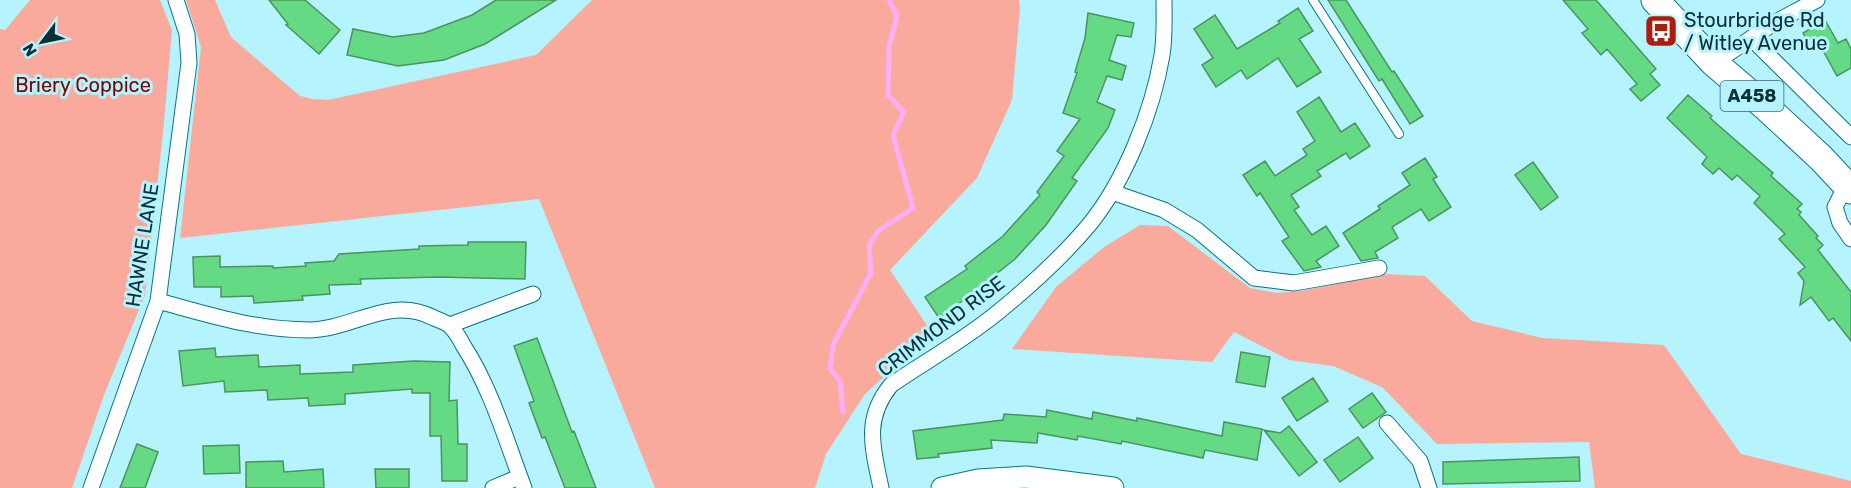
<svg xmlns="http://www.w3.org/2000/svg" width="1851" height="488" font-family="Rubik,sans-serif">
	<rect width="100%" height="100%" fill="#b5f3ff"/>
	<!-- green -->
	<path fill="#faaa9c" d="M30,0h130l12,30 -9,103 -18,162 -41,100 -32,93h-72v-459l5,1z
		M186,0h29l16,37 69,59 13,3 15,1 208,-45 56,-55h427l1,8 -8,92 -35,78 -87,92 42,63 -67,61 -39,60 -11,34h-160l-116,-289 -359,39 21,-191z
		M1140,225l28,1 82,62 27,5 24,-2 85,-17 39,2 47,45 70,17 122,7 77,109 110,27v7h-256l-6,-46 -152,2 -55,-57 -49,-21 -44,-6 -55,-28 -22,30 -200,-13 44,-62 48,-40z"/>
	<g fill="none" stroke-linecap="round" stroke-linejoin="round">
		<!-- stream -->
		<path stroke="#feaff6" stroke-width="5" d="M843,412l-3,-31 -10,-12 3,-24 38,-72 -2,-27 9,-15 35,-23 -20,-73 11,-23 -16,-17 1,-48 8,-31 -8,-16"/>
	</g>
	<!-- building -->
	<path fill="#64da85" stroke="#4c935e" stroke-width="1.5" d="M269,0h36l35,30 -21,24 -33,-29 2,-1z
		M496,0h60l-71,44 -41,16 -46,6 -51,-11 6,-26 40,8 31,-4 48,-18z
		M1328,0h18l46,72 2,-1 29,45 -13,8 -28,-45 -3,2z
		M1563,0h33l60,69 -6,5 10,11 -19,16 -11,-12 7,-5 -30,-35 -6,6 -19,-22 6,-4z
		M1298,8l15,23 -14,8 22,33 -24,15 -19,-29 -31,21 -6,-9 -25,17 -14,-22 11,-7 -19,-29 21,-14 22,34 43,-26 -2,-2z
		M1088,13l46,10 -3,14 -14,-2 -8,25 17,6 -4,14 -15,-4 -10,26 18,8 -7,18 -36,50 5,3 -31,44 -31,34 -54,43 -22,16 -14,-21 42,-28 -2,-3 38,-30 37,-41 -3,-3 27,-36 -7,-5 23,-32 -17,-6 14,-40 -2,-1 10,-34z
		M1825,20l13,23 8,-4 5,10v19l-14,8 -16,-29 -8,4 -10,-18z
		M1688,95l24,21 -2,2 63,55 -2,3 31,28 -5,5 4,3 -2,3 19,21 -2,2 7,7 -5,5 33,42v49l-18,-23 -4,3 -18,-24 -11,8 4,-24 -6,-8 7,-6 -26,-28 6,-5 -31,-31 6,-7 -23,-21 -5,5 -13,-12 -6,6 -11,-10 5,-7 -40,-39z
		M1319,97l22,35 14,-9 15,23 -20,13 -4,-6 -29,18 4,5 -30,19 8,12 -5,3 18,25 14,-9 13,20 -23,15 5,6 -17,4 -22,-30 7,-4 -29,-44 -3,3 -14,-21 22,-14 10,15 32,-21 -4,-6 12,-8 -18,-29z
		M1425,158l12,19 -4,2 18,28 -22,14 -8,-12 -29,18 6,11 -23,14 3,6 -17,3 -18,-28 37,-24 -2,-3 32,-21 -8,-12z
		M1533,162l25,35 -17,13 -26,-35z
		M468,242h58l-1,37 -86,-2 -79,2 1,5 -32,1 1,9 -28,2 1,4 -49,3 -1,-7 -32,1v-10h-27l-1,-30 27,-1v11l53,-1v2l33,-2 -1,-3 29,-2 5,-7 80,-5v-3l49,-1z
		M537,338l35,94 2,-1 22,57h-31l-20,-51 -3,1 -13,-35 5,-2 -20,-55z
		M215,348l1,9 42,-2 1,12 41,-2v9l53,-2v-7l61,-4 36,1 -1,39 8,-1 1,44h9v37h-25l-1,-45h-11v-43h-18v-4l-67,5v10l-36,2 -1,-8 -40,2 -1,-10 -42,2 -1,-11 -41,5 -4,-35z
		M1241,352l29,5 -5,30 -29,-5z
		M1313,378l15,23 -31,20 -15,-23z
		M1372,393l14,19 -23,16 -14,-19z
		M1047,410l45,9 1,-7 44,9v-3l85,18 2,-14 38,7 -5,31 -52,-10 -2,8 -81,-17 -1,3 -43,-8 -1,4 -39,-7 -1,10 -46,-3 1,8 -54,6 1,3 -22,2 -4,-28 90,-11 1,-6 42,3z
		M1289,426l28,36 -18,14 -35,-46 16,3z
		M1358,437l15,21 -33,24 -16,-22z
		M137,444l21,8 -13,36h-25z
		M239,445l1,28 -36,1 -1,-28z
		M1579,457l1,24 -137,3v-22z
		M283,461l1,11 39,-3 1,19h-78v-26z
		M375,469h34v19h-33z"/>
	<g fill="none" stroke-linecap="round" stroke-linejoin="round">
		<defs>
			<path id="lane" d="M1313,0l86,134"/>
			<path id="street" d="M1751,38l100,99
				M1714,63l60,-40 43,-23
				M1846,185l-11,22 5,16 11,16
				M1112,192l52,18 33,20 57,48 40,5 85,-15
				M158,301c52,14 97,29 152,29 44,-1 80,-35 124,-12 5,2 12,4 16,8 5,5 10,13 13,19 28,43 43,95 61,143
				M450,325l83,-31
				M1387,423l33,38 9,27
				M91,488l67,-187 31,-238 -2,-29 -11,-34
				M493,488l26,-11
				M881,488c-8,-39 -18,-69 10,-103 35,-24 73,-45 106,-72 32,-26 65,-56 92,-88 36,-44 64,-115 73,-170 3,-18 2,-37 2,-55"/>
			<path id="secondary" d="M942,488l36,-8 48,-3 87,11"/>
			<path id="highway" d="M1655,0l59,63 53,45 54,50 30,32"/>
		</defs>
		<!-- lane casing -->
		<use href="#lane" stroke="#0b7381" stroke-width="10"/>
		<!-- street casing -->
		<use href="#street" stroke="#0b7381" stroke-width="17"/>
		<!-- secondary casing -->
		<use href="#secondary" stroke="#0b7381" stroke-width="23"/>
		<!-- highway casing -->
		<use href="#highway" stroke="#0b7381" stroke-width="29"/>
		<!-- lane -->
		<use href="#lane" stroke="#fff" stroke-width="8"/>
		<!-- street -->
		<use href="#street" stroke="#fff" stroke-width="15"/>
		<!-- secondary -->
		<use href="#secondary" stroke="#fff" stroke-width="21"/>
		<!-- highway -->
		<use href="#highway" stroke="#fff" stroke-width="27"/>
	</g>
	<!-- icons -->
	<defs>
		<symbol id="bus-square" viewBox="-11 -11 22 22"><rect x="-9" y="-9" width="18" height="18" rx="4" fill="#ac1d0d" stroke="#b5f3ff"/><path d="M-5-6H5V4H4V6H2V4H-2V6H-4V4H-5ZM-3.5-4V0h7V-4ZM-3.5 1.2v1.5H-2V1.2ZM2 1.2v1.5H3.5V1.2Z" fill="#fff"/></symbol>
	</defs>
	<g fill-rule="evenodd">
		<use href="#bus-square" x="1642" y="12" width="38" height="38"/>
	</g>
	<g text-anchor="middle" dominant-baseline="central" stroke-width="6" stroke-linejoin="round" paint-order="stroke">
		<!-- shield labels -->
		<rect fill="#b5f3ff" stroke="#3d6a73" stroke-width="1.5" x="1720.5" y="81" width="63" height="30" rx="4.5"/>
		<g font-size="18" font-weight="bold" fill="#0a3037">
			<text x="1752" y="96">A458</text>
		</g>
		<!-- poi labels -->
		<g font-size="20" fill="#0a3037" stroke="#b5f3ff" text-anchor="start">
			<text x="1684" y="20">Stourbridge Rd<tspan x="1684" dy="23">/ Witley Avenue</tspan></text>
		</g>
		<!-- park labels -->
		<g font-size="20" fill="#7f0300" stroke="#b5f3ff">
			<text x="83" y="85">Briery Coppice</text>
		</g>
		<!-- street labels -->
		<g font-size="20" fill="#0a3037" stroke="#b5f3ff">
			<text transform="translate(142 245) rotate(-81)">HAWNE LANE</text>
			<text transform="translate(941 326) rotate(-37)">CRIMMOND RISE</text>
		</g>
	</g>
	<!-- north arrow -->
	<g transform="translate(42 42) rotate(238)" stroke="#b5f3ff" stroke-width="4.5" paint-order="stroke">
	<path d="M0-4.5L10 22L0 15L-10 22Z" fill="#0a3037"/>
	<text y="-9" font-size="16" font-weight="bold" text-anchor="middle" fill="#0a3037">N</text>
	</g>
</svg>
